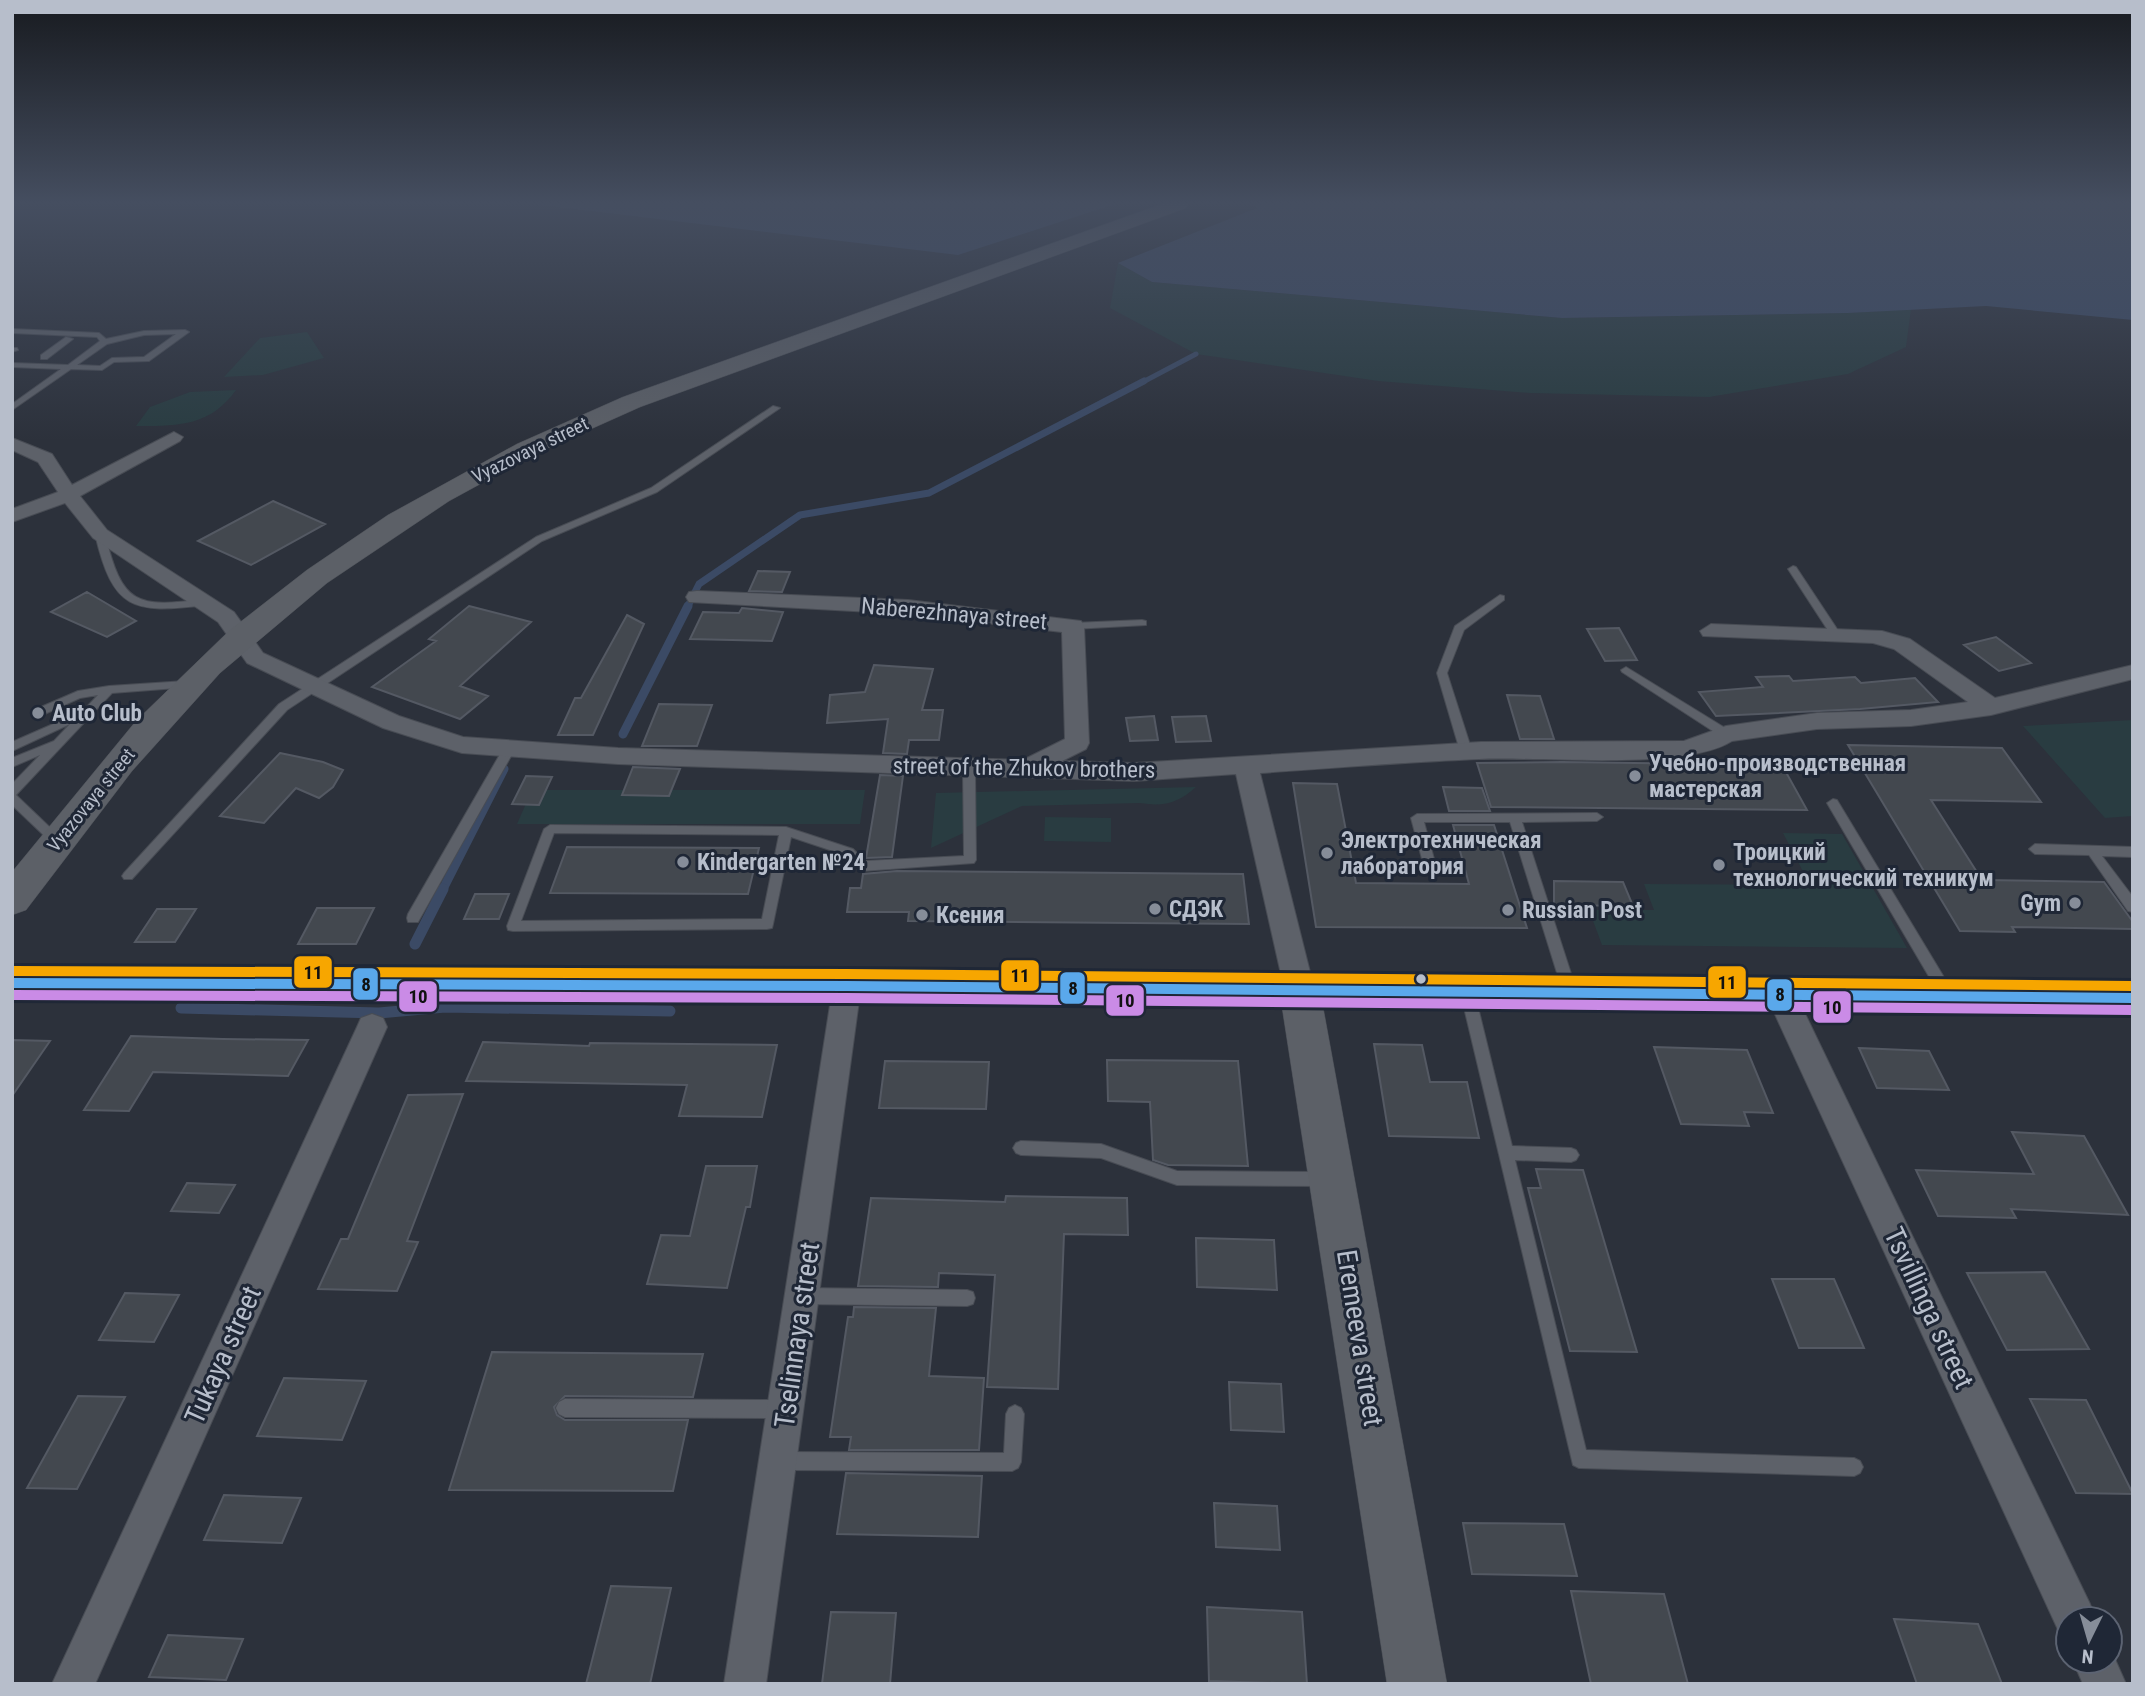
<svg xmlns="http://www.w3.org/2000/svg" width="2145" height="1696" font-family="'Roboto Condensed',sans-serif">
	<rect width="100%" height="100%" fill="#2c313b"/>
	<!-- green -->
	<path fill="#293c41" d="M1118,263l34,19 410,36 286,-5 63,-4 -5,38 -58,27 -139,23 -179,-4 -152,-12 -182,-27 -86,-46z
		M307,332l17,26 -61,17 -39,2 36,-39z
		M236,390c-26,37 -60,36 -100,36l14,-19 40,-15z
		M2133,720v96l-28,2 -82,-92z
		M1196,787c-18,16 -32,20 -56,16l-118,3 -91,42 5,-55z
		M532,790h333l-5,34h-343z
		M1045,817l66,1v24l-67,-1z
		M1783,833l59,1 65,114 -305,-3 -13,-35h65l-10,-26 166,1z"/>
	<!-- water -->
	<path fill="#3b4a65" d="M533,204h582l-157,51z
		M1250,204h883v116l-147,-14 -138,7 -286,5 -410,-36 -34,-19 139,-55z"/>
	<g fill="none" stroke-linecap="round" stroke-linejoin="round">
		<!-- stream-far3 -->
		<path stroke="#3b4a65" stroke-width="5" d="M1141,383l55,-29"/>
		<!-- stream-far2 -->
		<path stroke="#3b4a65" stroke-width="7" d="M687,608l12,-24 101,-69 129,-22 215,-112"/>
		<!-- stream-far1 -->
		<path stroke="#3b4a65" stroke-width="9" d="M623,734l65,-128
			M442,891l62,-122"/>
		<!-- stream -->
		<path stroke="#3b4a65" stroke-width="11" d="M415,944l28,-55
			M181,1008l198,5 66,-6 225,4"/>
	</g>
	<!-- building -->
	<path fill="#43484f" stroke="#545963" stroke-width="2" d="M273,501l52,23 -74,41 -53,-24z
		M758,571l32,1 -8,20 -33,-1z
		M87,592l49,29 -29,16 -56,-25z
		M469,606l62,16 -71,64 28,10 -28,23 -88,-32 64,-46 -7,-2z
		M742,608l41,4 -11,29 -82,-2 13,-27 36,1z
		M627,615l17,9 -51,111h-35l17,-37h6z
		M1619,628l18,32 -32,1 -18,-32z
		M1996,637l35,26 -32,8 -35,-26z
		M874,665l59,4 -11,41h21l-4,30h-30l-2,14 -24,-1 5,-34 -61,4 3,-28 35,-3z
		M1789,676l4,5 62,-4 6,6 54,-5 23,24 -78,7 -144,7 -17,-24 64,-5 -7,-10z
		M1507,695l33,1 14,43h-34z
		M659,704l53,1 -15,41h-55z
		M1154,716l4,24 -28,1 -4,-23z
		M1206,716l5,25 -35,1 -4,-25z
		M1848,745l154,3 39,54 -110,-2 51,80 122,2 29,40v7l-121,-2 3,5 -55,-1z
		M280,753l43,9 20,8 -10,17 -14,11 -23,-10 -32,35 -44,-7z
		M1562,762l220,3 25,45 -316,-3 -14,-44z
		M633,767l47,2 -11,27 -47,-1z
		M880,775l23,1 -11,81 -26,1z
		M526,776l26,1 -13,28 -27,-1z
		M1293,783l44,1 19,99 113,1 -16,-59h41l33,103 -211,-1z
		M1443,787l39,1 8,23h-41z
		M567,847l192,1 -11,46 -198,-1z
		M897,871l346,3 6,50 -341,-3 1,-9h-62l3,-24h11l2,-14z
		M1554,881l69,1 10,24 -79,-1z
		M475,894h34l-10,25h-35z
		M317,908h57l-18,36h-58z
		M157,909h39l-21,33h-40z
		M131,1036l92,3 85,1 -20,36 -135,-4 -24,39 -45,-1z
		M12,1040l38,1 -38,55z
		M483,1042l106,4 1,-3 187,2 -15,72 -83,-1 8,-31 -221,-4z
		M1374,1044l48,1 8,37h37l12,56 -90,-2z
		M1654,1047l93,3 26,63 -29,-1 5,14 -68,-2z
		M1859,1048l70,3 20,39 -72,-2z
		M1107,1060l131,1 10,105 -80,-1 -15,-5 -3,-58 -42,-1z
		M885,1061l104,1 -3,47 -107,-1z
		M463,1094l-56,147 11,1 -21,49 -79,-2 23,-50h7l60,-144z
		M2012,1132l72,4 44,79 -117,-6 5,9 -78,-2 -22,-46 118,4z
		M706,1166h51l-7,41h-4l-19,81 -80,-4 14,-49 29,1z
		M1536,1169l47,1 54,182 -67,-1 -42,-163h13z
		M187,1183l48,2 -16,28 -48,-2z
		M1006,1196l121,2 1,37 -64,-1 -6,155 -71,-2 8,-112 -56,-2 -1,14 -80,-1 13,-88 134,4z
		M1196,1238l78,2 3,50 -80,-3z
		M2045,1272l44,77 -82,1 -40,-77z
		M1772,1279h62l30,69h-65z
		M125,1293l54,2 -25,47 -55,-2z
		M854,1307l82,1 -7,68 55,2 -5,72h-130l2,-13h-21l18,-120h5z
		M492,1352l211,2 -10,43 -128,-1 -11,11 3,8 8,5h123l-15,71 -224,-1z
		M284,1378l82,3 -24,59 -85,-4z
		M1229,1382l52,2 3,48 -53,-2z
		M78,1396l47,1 -48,92 -50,-1z
		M2030,1399l56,1 47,94 -57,-1z
		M846,1473l136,3 -4,61 -141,-3z
		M224,1495l77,3 -19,45 -78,-3z
		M1214,1503l63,3 3,44 -64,-3z
		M1463,1523l101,1 13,52 -105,-2z
		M611,1586l60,2 -21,96h-64z
		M1571,1591l93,3 24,90h-97z
		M1207,1607l95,5 5,72 -98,-3z
		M831,1612l65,1 -6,71h-68z
		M1894,1619l84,5 24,60h-85z
		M168,1635l75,4 -17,41 -77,-3z"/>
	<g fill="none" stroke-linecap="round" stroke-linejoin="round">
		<defs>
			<path id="lane" d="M12,329l87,4 7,6 38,-8 41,-1 4,2 -40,29 -35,1 -12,8 -31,-1 -59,41v-6l49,-35 -49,-2v-4l56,2 32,-24 -3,-4 -85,-4zM176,334l-32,23 -32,1 -12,8 -23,-1 30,-21 37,-9z
				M66,337l7,2 -26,20h-6v-4z
				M12,348h5l1,2 -6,2z
				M773,406l7,2 -123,84 -115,49 -255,169 -155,169h-8l-2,-3 2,-3 155,-169 257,-167 115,-49z
				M100,531l5,3c17,71 31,74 101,65l5,3 -5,3c-74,9 -93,5 -111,-71z
				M1793,566l3,1 45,68 -1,2h-8l-1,-2 -43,-66z
				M1500,595l4,1v4l-40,30 -17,43 25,78 -6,4 -6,-4 -23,-78 18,-47z
				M1142,620l4,1v4l-73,4 -5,-3 5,-3z
				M1626,667l104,64 2,3 -2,3h-8l-100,-65 -1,-2z
				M186,681l4,2 1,2 -1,2 -78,6 -96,102 45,43 2,3 -2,3h-8l-41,-39v-21l28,-29 -28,12v-9l42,-17 16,-17 -58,27v-9l71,-31 15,-16 -18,3 -42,19 -4,-1 -2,-3 2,-3 44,-19 31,-5z
				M509,745l6,4 -97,173h-10l-1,-4 1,-4 95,-165z
				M969,766l6,4 1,90 -2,3 -112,8 -4,-2 -13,-14 -54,-18 -18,87 -1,4 -5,1 -254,2 -5,-1 -1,-4 37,-97 6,-4 236,2 67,22 12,12 99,-5 -1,-86zM554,833l225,2 -17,84 -241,2z
				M1833,799l4,1 114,189 2,4 -2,4 -5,2 -5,-2 -114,-194z
				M1597,813l6,4 -6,4 -75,1 54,167 -2,4 -5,2 -5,-2 -2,-4 -52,-167h-86l13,48 -2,3h-8l-2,-3 -14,-52 6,-4z
				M2035,844l98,3v10l-31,-1 31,41v15l-5,-1 -39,-56 -54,-1 -6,-5z
				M1468,989l5,2 2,4 37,151 59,2 5,2 3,5 -3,5 -5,2 -56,-2 71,290 268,8 6,3 3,6 -3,6 -6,3 -275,-8 -6,-3 -112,-470 2,-4z
				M1021,1141l80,3 76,27 146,1 5,2 3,5 -3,5 -5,2 -146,-1 -76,-27 -80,-3 -5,-2 -3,-5 3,-5z
				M803,1288l164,2 6,2 2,6 -2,6 -6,2 -164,-2 -6,-2 -2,-6 2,-6z
				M565,1399l217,1 6,3 3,6 -3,6 -6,3 -217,-1 -6,-3 -3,-6 3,-6z
				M1015,1405l6,3 3,6 -3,48 -3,6 -6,3 -232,-1 -6,-3 -3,-6 3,-6 6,-3 224,1 2,-39 3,-6z"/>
			<path id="street" d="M174,432l9,5 -3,4 -100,55 27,34 127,82 29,41 136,63 64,21 155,11 405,12 42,-21 -3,-107 -154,-18 -219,-12 -3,-5 3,-5 8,-1 211,9 173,21 3,5 5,117 -3,6 -24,12 72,2 347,-21 203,-1 42,-15 91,-13 94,-3 57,-8 -74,-53 -21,-6 -170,-7 -3,-5 11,-7 171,7 28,8 85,59 138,-33v14l-142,36 -80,11 -94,3 -85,12c-46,30 -193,15 -253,18 -73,3 -146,9 -219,14l55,219 -5,8 -10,4 -10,-4 -5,-8 -49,-218 -102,7 -516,-17 -156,-11 -79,-25 -136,-65 -29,-41 -125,-84 -28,-35 -53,19v-13l46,-17 -20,-30 -26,-12v-12l40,16 20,31z
				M847,974l10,4 4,8 -95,698h-42l109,-698 4,-8z
				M1782,985l10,3 5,9 293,607 6,15h-28v18l-8,-3 -293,-637 5,-9z
				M372,1014l11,4 4,9 -292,657h-43l305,-657 4,-9z
				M2110,1648l16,36h-43l-10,-23h37z"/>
			<path id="secondary" d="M1162,204h26l-2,4 -546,199 -105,47 -86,47 -122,82 -107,90 -88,98 -106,139 -14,5v-43l124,-151 94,-91 77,-60 81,-55 129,-71 106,-47z
				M12,966l835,3 1286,12v34l-810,-8 124,677h-60l-105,-677 -1270,-7z"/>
		</defs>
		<!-- lane casing -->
		<use href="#lane" stroke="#484c54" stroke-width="2"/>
		<!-- street casing -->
		<use href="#street" stroke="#484c54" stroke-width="2"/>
		<!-- secondary casing -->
		<use href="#secondary" stroke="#484c54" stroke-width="1"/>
		<!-- lane -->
		<use href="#lane" fill="#5d6169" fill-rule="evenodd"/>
		<!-- street -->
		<use href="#street" fill="#5d6169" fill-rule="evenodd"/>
		<!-- secondary -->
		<use href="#secondary" fill="#5c6067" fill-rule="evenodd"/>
		<defs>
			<path id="bus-1" d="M12,983l835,3 1286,12"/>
			<path id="bus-2" d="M12,995l835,3 1286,12"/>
			<path id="bus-3" d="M12,971l835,3 1286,12"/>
		</defs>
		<!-- bus-1 casing -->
		<use href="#bus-1" stroke="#1f2736" stroke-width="16"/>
		<!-- bus-2 casing -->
		<use href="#bus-2" stroke="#1f2736" stroke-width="16"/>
		<!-- bus-3 casing -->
		<use href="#bus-3" stroke="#1f2736" stroke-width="16"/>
		<!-- bus-1 -->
		<use href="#bus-1" stroke="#5aa8eb" stroke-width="10"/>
		<!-- bus-2 -->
		<use href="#bus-2" stroke="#ca8be6" stroke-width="10"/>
		<!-- bus-3 -->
		<use href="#bus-3" stroke="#f7a600" stroke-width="10"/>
	</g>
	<!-- sky -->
	<linearGradient id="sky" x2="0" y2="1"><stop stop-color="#181b20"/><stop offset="0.46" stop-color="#454e60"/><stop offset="1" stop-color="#454e60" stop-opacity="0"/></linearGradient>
	<rect width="2145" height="441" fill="url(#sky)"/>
	<!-- markers -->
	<g fill="#868d99" stroke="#1f2736" stroke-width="2.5">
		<circle cx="38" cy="713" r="7"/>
		<circle cx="1635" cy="776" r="7"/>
		<circle cx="1327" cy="853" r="7"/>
		<circle cx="683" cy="862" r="7"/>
		<circle cx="1719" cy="865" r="7"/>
		<circle cx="2075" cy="903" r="7"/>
		<circle cx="1155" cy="909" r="7"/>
		<circle cx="1508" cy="910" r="7"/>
		<circle cx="922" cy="915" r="7"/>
	</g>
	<circle fill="#b7becb" stroke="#1f2736" stroke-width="2.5" cx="1421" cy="979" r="6"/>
	<g text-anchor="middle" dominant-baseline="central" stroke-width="6" stroke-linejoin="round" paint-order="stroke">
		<!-- far-street labels -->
		<g font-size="19" fill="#b7becb" stroke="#1f2736">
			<text transform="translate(530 450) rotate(-26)">Vyazovaya street</text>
			<text transform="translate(91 800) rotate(-51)">Vyazovaya street</text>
		</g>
		<!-- street labels -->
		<g font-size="23" fill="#b7becb" stroke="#1f2736">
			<text transform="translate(954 614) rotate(5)">Naberezhnaya street</text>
			<text transform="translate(1024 768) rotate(1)">street of the Zhukov brothers</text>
		</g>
		<!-- poi labels -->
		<g font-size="23" font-weight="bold" fill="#b7becb" stroke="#1f2736" text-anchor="start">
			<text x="52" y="713">Auto Club</text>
			<text x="1649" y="763">Учебно-производственная<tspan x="1649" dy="26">мастерская</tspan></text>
			<text x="1341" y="840">Электротехническая<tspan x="1341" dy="26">лаборатория</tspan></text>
			<text x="1733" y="852">Троицкий<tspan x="1733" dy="26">технологический техникум</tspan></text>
			<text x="697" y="862">Kindergarten №24</text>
			<text x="2061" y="903" text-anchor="end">Gym</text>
			<text x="1169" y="909">СДЭК</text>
			<text x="1522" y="910">Russian Post</text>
			<text x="936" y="915">Ксения</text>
		</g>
		<!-- near-street labels -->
		<g font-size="28" fill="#b7becb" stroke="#1f2736">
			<text transform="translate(1929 1308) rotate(65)">Tsvillinga street</text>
			<text transform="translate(797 1335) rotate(-82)">Tselinnaya street</text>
			<text transform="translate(1360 1338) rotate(81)">Eremeeva street</text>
			<text transform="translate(223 1355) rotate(-66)">Tukaya street</text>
		</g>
	</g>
	<g stroke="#1f2736" stroke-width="2.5">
		<rect x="293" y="955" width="40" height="34" rx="7" fill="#f7a600"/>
		<rect x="1000" y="959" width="40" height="33" rx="7" fill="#f7a600"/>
		<rect x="1707" y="965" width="40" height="34" rx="7" fill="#f7a600"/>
		<rect x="352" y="967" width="27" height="34" rx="7" fill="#5aa8eb"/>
		<rect x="1059" y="971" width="27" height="34" rx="7" fill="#5aa8eb"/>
		<rect x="1766" y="978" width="27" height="34" rx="7" fill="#5aa8eb"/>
		<rect x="398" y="980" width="40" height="33" rx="7" fill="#ca8be6"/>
		<rect x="1105" y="984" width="40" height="33" rx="7" fill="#ca8be6"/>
		<rect x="1812" y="990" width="40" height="34" rx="7" fill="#ca8be6"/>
	</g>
	<g font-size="19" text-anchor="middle" font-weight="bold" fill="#111">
		<text x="313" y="979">11</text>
		<text x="1020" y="982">11</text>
		<text x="1727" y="989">11</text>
		<text x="366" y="991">8</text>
		<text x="1073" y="995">8</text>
		<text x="1780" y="1001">8</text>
		<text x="418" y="1003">10</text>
		<text x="1125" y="1007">10</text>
		<text x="1832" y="1014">10</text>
	</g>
	<!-- border -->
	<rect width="2145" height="1696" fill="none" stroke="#b7becb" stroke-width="28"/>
	<!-- north arrow -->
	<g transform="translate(2089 1640) rotate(185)"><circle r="33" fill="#1f2736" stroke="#5c6372" stroke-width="2"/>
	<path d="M0-5L12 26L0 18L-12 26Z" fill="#868d99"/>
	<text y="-10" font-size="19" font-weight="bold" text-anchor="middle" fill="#b7becb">N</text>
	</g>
</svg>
